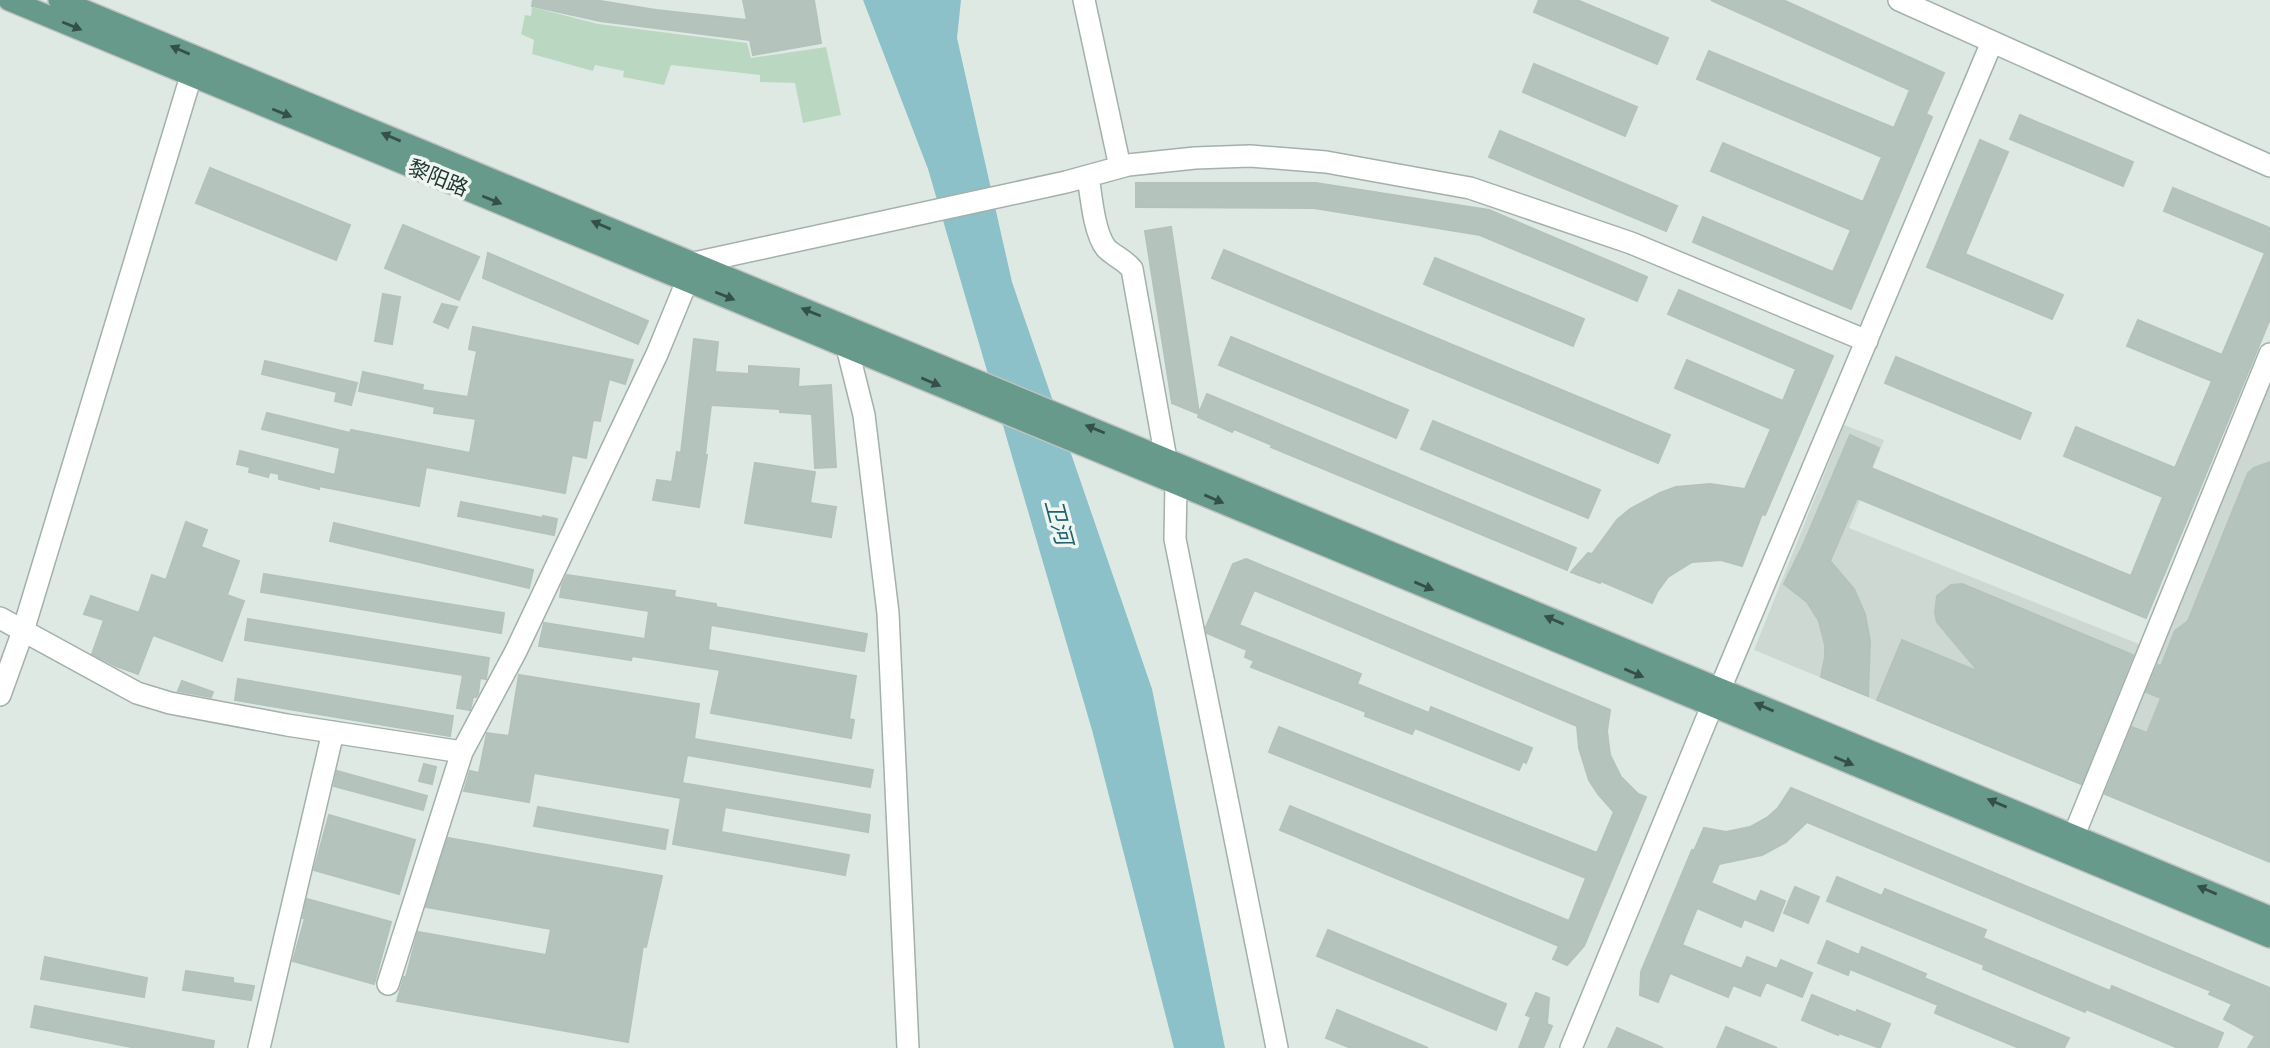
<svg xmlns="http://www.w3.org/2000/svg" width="2270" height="1048" font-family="'Fira Sans Condensed','Noto Sans SC',sans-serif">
	<rect width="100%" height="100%" fill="#dfe9e4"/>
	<!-- built -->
	<path fill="#ced8d3" d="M2270,376v487l-516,-213 90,-225 40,15 -35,88 310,124z"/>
	<!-- green -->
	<path fill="#bad8c1" d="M532,7l66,17 149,19 4,15 75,-11 15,68 -38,8 -8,-40 -35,-1v-7l-89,-10 -7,20 -41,-8 1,-6 -29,-6 -2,6 -61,-17 2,-14 -13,-6 4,-19 6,1z"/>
	<!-- water -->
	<path fill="#8cc1c9" d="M863,0h98l-4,38 55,244 140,407 73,359h-51l-82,-318 -164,-561z"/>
	<!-- building -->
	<path fill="#b5c3bd" stroke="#b3c2bb" stroke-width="2" d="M533,0h61l62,10 91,10 -4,-20h71l7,43 -68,12 -3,-15 -150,-19 -68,-15z
		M1539,0h38l91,38 -11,26 -123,-52z
		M1711,0h72l161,73 -18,41 6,3 -81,192 -158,-67 10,-25 130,55 18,-42 -140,-59 12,-28 140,59 19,-45 -185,-78 12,-28 185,77 16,-38z
		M1534,64l103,43 -12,29 -102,-44z
		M2020,115l113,47 -10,24 -113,-47z
		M1500,131l177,75 -11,25 -177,-74z
		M1980,140l28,12 -43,102 98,41 -11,24 -125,-52z
		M210,168l140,57 -14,35 -140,-57z
		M1136,183h180l173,27 158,67 -10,24 -157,-66 -166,-27 -178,-1z
		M2173,188l97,40v91l-124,299 -289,-120 -27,63 24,28 11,25 5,27 -2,55 -47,-19 4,-20v-12l-6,-24 -12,-19 -23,-18 20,-41 46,-108 29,13 -8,20 260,108 32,-79 -99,-41 12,-29 99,41 37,-87 -85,-35 11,-26 84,35 43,-102 -101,-42z
		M403,225l76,32 -20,43 -74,-32z
		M1171,227l28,186 8,-19 369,154 -9,22 -296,-123 1,-2 -38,-16 -2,3 -13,-6 -21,-9 1,-3 -27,-11 -27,-172z
		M1224,250l446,185 -12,28 -446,-185z
		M488,253l160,68 -10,23 -155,-66z
		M1435,258l149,61 -11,27 -149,-62z
		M1679,290l154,66 -68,159 -3,-1 -20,52 -21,-6 -29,2 -24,15 -11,15 -5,11 -51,-22 -1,2 -29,-11 17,-19 4,1 25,-34 13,-11 30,-16 16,-6 34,-3 35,5 26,-60 -96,-41 12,-28 96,41 13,-32 -128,-55z
		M383,294l17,3 -8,47 -17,-3z
		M442,304l15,3 -9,21 -14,-6z
		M473,327l160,33 -8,24 -16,-5 -9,42 -7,-1 -7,38 -14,-3 -7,38 -139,-26 -7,39 -100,-20v3l-40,-10v-5l-9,-2 -2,5 -19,-5 1,-5 -13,-3 3,-13 95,24 5,-27 -78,-19 5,-16 83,20 1,-3 119,23 6,-34 -42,-6 1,-6 -76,-16 4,-19 60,13 -1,5 46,7 9,-46 -8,-2z
		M1231,337l177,73 -12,28 -177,-73z
		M694,339l24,3 -3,30 34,2v-8l50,3 -1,18 33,-2 5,82 -21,1 -3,-54 -32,-2v-3l-69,-4 -6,50h2l-8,52 -46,-7 4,-20 15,2 5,-30 4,1z
		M1896,357l135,56 -11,26 -135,-56z
		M265,361l92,22 -6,22 -16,-4 2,-9 -75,-18z
		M1433,421l167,69 -12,28 -167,-69z
		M2270,462v400l-165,-68 27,-67 15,6 14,-35 -15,-6 12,-27 3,1 14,-35 13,-10 60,-148 6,-5z
		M755,463l60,9 -5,31 26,4 -5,30 -86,-14z
		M461,502l82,16v-2l14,3 -3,16 -96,-19z
		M186,522l21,8 -6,17 38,14 -12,34 17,6 -22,60 -69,-26 -15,39 -22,-8 -24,-12 12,-34 -20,-6 7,-18 48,17 13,-38 14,5z
		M334,523l199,47 -4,18 -199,-47z
		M1246,559l364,151 -3,21 3,24 11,22 17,17 8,3 -62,149 -17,19 -14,-6 6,-13 -279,-116 10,-24 279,115 17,-43 -317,-126 10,-25 318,126 17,-41 -16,-18 -9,-14 -10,-32 -2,-22 -323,-136 -15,35 122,49 -4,10 72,29 2,-6 101,41 -6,15 -3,-2 -4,9 -104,-42 -3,6 -47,-18 1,-4 -115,-45 3,-6 -9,-4 2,-7 -40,-17 -1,-6 27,-63z
		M264,574l240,39 -3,20 -240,-41z
		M567,575l108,16 -1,6 42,7v3l151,27 -3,17 -153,-26 -3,25 148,26 -7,43 5,1 -3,18 -140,-25 9,-43 -88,-14 -1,4 -92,-14 5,-23 101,16 4,-28 -89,-14 2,-12z
		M1962,584l171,71 -52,129 -204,-84 25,-60 77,32 -42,-50 -2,-9 2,-17 14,-11z
		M248,619l241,39 -3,21 -6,-1 -2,16 -2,3h-3l-3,13 -13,-2 6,-33 -218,-35z
		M519,675l180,29 -5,35 179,31 -3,17 -183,-32 -5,28 188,32 -2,17 -143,-25 -4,25 128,23 -4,20 -172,-31 8,-46 -147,-25 -5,29 -65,-11 6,-20 9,2 8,-40 22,3z
		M238,679l215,37 -3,20 -215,-36z
		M182,681l31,11 -2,5 -33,-6z
		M424,764l12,3 -4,17 -13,-3z
		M337,771l90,25 -4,14 -89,-24z
		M1791,788l479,200v60h-22l7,-12 -31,-17 8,-15 -23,-10 2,-3 -404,-169 -21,20 -24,13 -43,9 -8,19 45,19 5,-11 24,10 -12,30 -29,-12 -3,8 -44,-19 -15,37 60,24 5,-12 30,12 4,-9 31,13 -10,24 -36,-15 -6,14 -27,-11 -5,12 -58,-24 -12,29 -18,-7 1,-23 51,-122 2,1 10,-23 22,4 24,-5 18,-10 10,-9z
		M538,807l130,23 -3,19 -131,-23z
		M329,815l86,25 -16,54 -85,-24z
		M448,838l214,38 -16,71 -3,-1 -15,96 -231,-41 7,-24h2l12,-45 128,23 5,-26 -125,-22z
		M1837,877l45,19 3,-7 101,41 -3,8 127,53 2,-5 111,47 -6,15h-39l-92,-39 -1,3 -102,-43 1,-4 -157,-64z
		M1795,887l24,10 -11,26 -24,-10z
		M307,899l84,23 -17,62 -81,-23 12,-43h-2z
		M1328,930l178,74 -10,26 -179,-74z
		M1827,941l32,14 3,-8 64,27 -2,4 145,60 -5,10h-45l-84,-35 3,-8 -88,-36 -2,6 -30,-12z
		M45,957l102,21 -3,19 -103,-18z
		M186,971l47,7v5l21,3 -3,14 -68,-10z
		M1536,993l13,5 -2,26 5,2 -9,22h-24l12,-31 -5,-2z
		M1812,995l44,18 1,-3 33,14 -10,24 -41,-15 -1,2 -36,-15z
		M35,1006l179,35 -1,7h-77l-105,-21z
		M1337,1010l91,38h-77l-25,-10z
		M1726,1027l51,21h-60z
		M1617,1028l46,20h-55z"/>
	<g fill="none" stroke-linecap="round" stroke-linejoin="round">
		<defs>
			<path id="minor" d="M1084,0l36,167
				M1088,176c3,19 6,57 18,72 6,7 18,11 26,21l34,190
				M694,263l372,-81 62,-17 67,-7 55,-2 76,6 144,26 161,55 236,98
				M847,347l17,68 24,198 20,435
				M1176,483l-1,56 102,509
				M0,618l137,75 33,10 117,22 175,27
				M1720,689l272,-647
				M0,695l23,-64 168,-555
				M2074,835l196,-481
				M388,984l74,-232 54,-101 141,-297 30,-73
				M259,1048l74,-316
				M1571,1048l141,-342"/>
			<path id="tertiary" d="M1899,0l371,166"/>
			<path id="primary" d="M9,0l2261,937
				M59,0l2211,917"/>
		</defs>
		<!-- minor casing -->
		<use href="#minor" stroke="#a3b0ab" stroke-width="24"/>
		<!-- tertiary casing -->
		<use href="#tertiary" stroke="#a3b0ab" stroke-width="24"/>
		<!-- primary casing -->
		<use href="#primary" stroke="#bdc3c1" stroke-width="24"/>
		<!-- minor -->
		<use href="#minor" stroke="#fff" stroke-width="21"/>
		<!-- tertiary -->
		<use href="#tertiary" stroke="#fff" stroke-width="21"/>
		<!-- primary -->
		<use href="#primary" stroke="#689a8c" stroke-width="21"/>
	</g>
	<!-- one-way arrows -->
	<defs><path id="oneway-solid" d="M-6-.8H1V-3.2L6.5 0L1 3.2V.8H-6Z" transform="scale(1.75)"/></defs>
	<g fill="#345048">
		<use href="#oneway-solid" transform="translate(72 26) rotate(22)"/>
		<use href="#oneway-solid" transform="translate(180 50) rotate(-157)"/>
		<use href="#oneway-solid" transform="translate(282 113) rotate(22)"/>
		<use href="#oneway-solid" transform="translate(391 137) rotate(-157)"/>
		<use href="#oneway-solid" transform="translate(492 200) rotate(22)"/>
		<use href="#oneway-solid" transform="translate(601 225) rotate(-157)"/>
		<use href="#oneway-solid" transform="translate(725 296) rotate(22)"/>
		<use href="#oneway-solid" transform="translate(811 312) rotate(-158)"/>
		<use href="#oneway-solid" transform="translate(931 382) rotate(23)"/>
		<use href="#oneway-solid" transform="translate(1095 429) rotate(-158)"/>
		<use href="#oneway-solid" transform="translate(1214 499) rotate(23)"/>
		<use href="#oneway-solid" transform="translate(1424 586) rotate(23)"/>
		<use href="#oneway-solid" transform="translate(1554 620) rotate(-157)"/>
		<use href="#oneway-solid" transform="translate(1634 673) rotate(23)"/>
		<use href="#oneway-solid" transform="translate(1764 707) rotate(-157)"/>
		<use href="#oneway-solid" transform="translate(1844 761) rotate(23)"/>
		<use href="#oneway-solid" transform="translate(1997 803) rotate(-157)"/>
		<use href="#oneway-solid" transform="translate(2207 890) rotate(-157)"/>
	</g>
	<g text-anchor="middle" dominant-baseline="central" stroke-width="7" stroke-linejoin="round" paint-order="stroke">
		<!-- street labels -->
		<g font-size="21" fill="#223731" stroke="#eff6f2">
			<text transform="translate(438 178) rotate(22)">黎阳路</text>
		</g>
		<!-- water labels -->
		<g font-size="23" font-style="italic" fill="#23626c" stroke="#eff6f2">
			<text transform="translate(1059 522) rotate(75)">卫河</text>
		</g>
	</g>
</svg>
